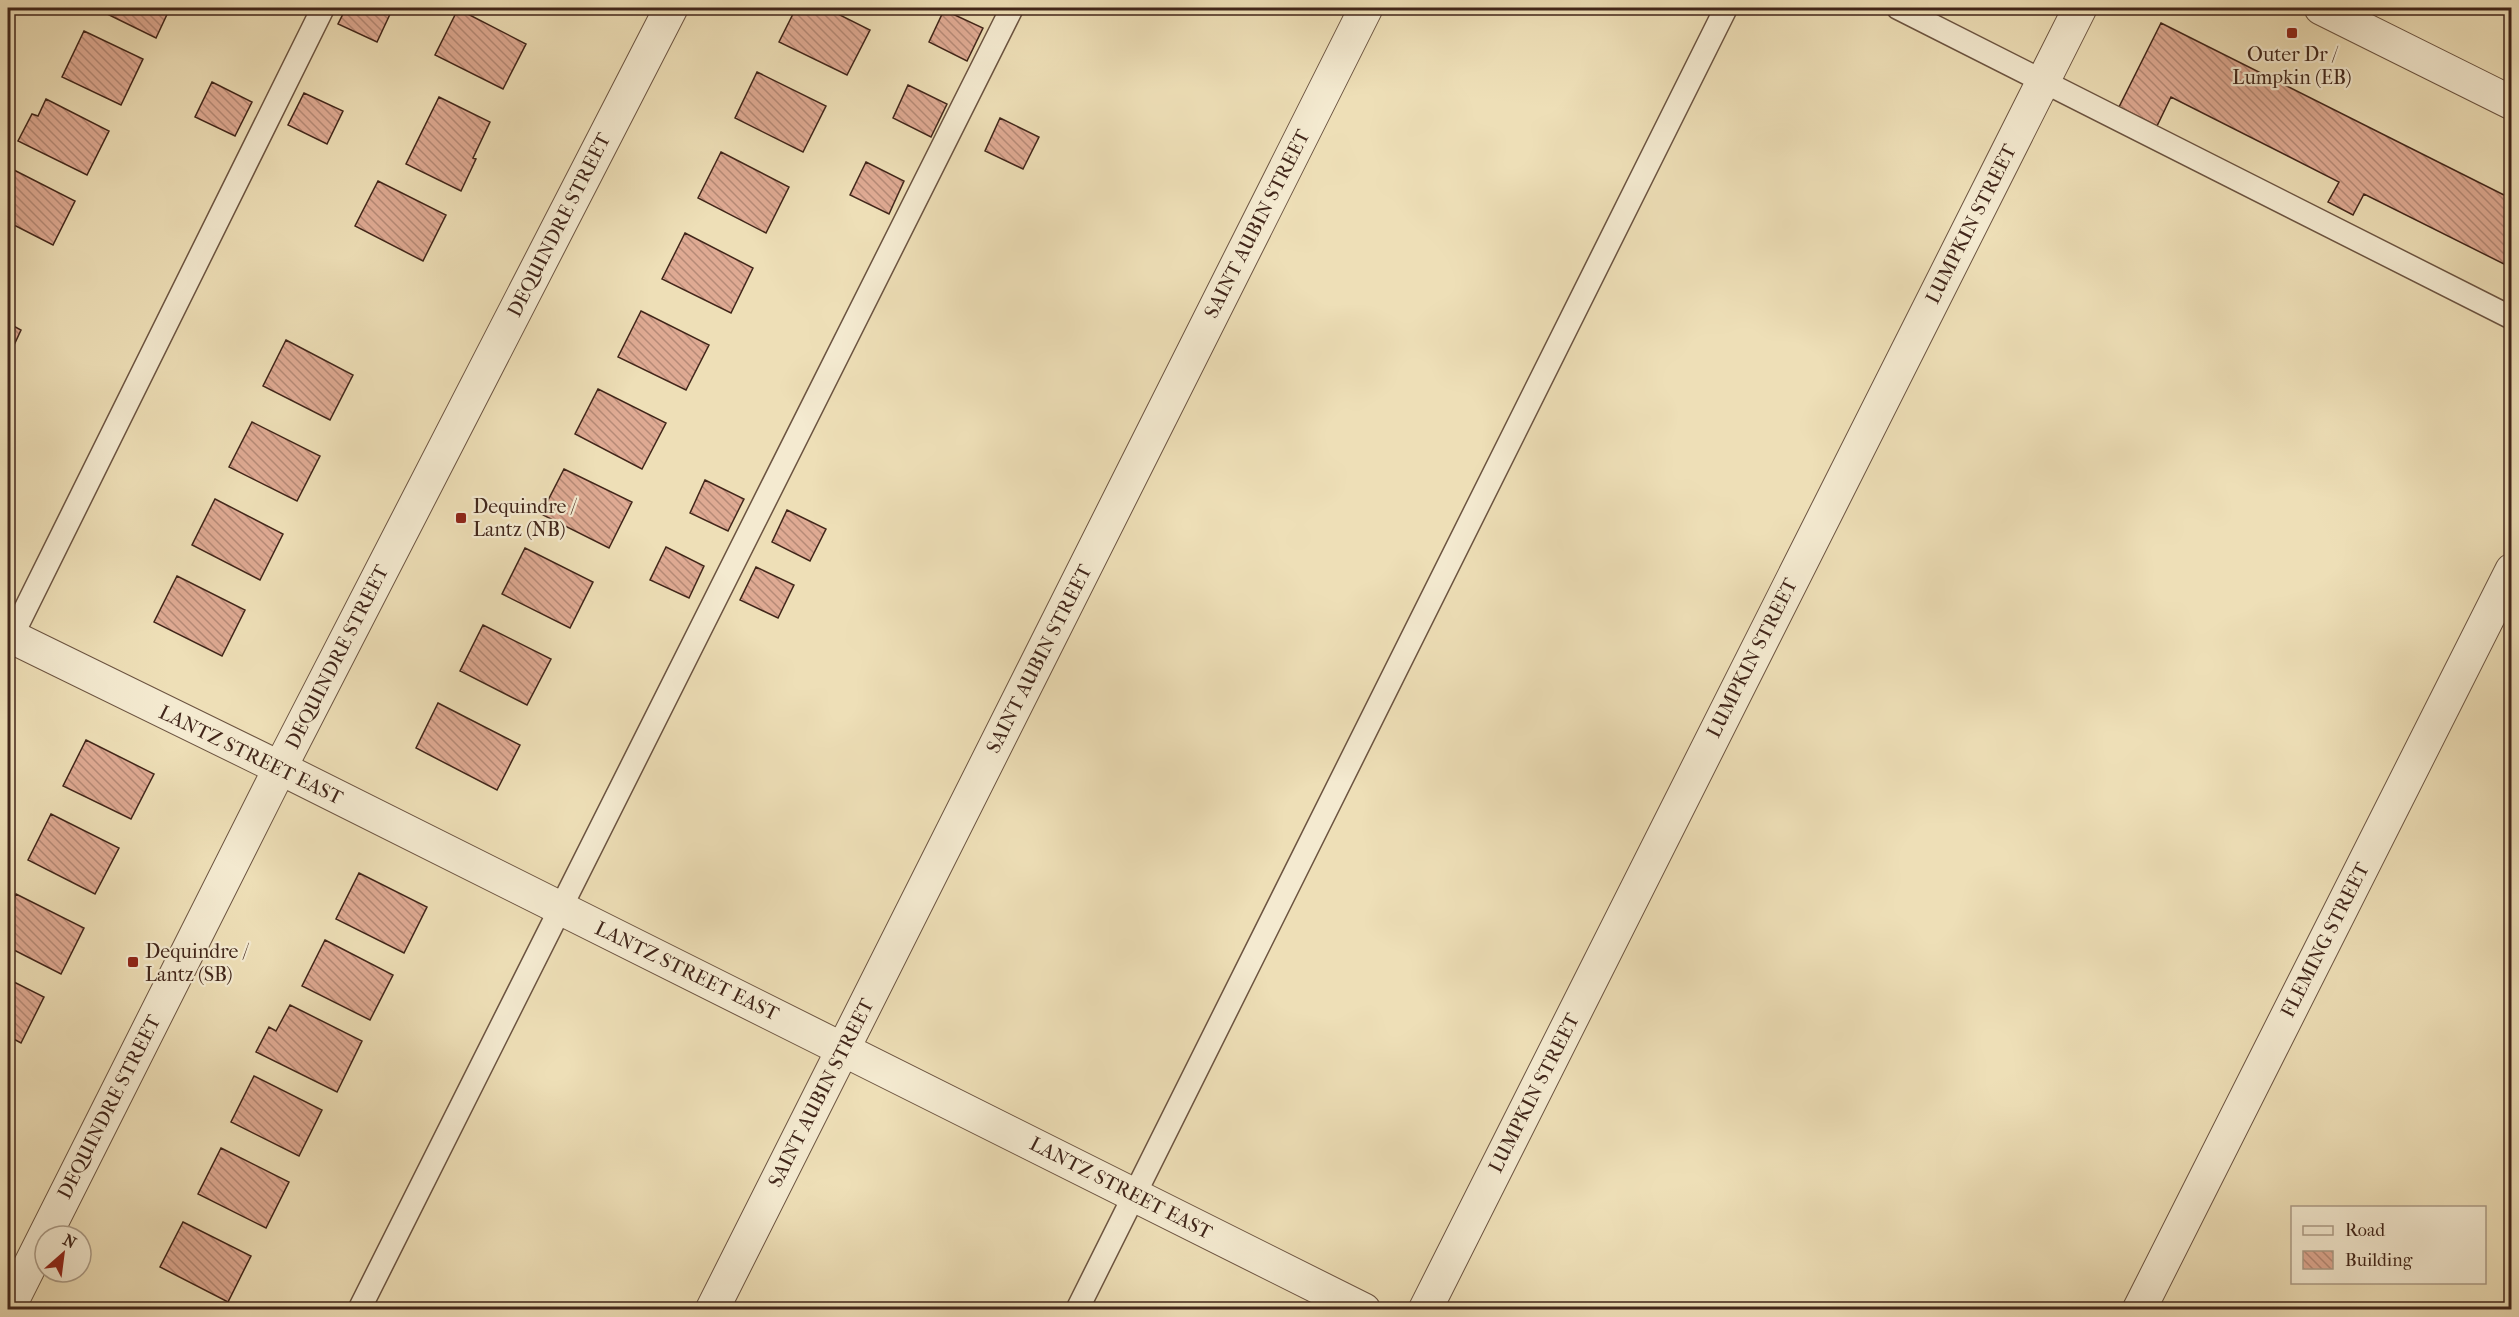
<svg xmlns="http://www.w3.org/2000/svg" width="2519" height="1317" font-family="'IM FELL French Canon',serif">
	<defs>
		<pattern id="building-back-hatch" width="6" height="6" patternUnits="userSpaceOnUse" patternTransform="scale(1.5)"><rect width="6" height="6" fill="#dfaa93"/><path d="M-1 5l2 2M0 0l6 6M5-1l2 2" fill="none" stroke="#b68a77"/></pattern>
	</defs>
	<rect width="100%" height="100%" fill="#eedfb7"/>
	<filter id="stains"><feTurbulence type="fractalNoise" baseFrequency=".00333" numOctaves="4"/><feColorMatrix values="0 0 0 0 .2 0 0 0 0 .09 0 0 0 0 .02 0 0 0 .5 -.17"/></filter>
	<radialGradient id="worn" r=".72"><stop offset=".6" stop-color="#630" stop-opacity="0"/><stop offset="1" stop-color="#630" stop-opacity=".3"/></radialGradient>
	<!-- building -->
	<path fill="url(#building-back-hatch)" stroke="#41261a" stroke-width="1.5" d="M98,8h72l-14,30 -59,-29z
		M346,8h41l5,2 -15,32 -39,-18z
		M796,8h30l44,22 -23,45 -68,-33z
		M458,9l68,35 -23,45 -68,-34z
		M944,10l39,18 -16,33 -38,-19z
		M2161,23l351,176v69l-148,-74 -11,21 -25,-13 11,-20 -168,-85 -14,29 -38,-19z
		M84,31l59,28 -22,46 -59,-28z
		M757,72l69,34 -23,46 -68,-34z
		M212,82l40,20 -17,34 -40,-19z
		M908,85l39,19 -16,33 -38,-19z
		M304,93l39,18 -16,33 -39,-19z
		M439,97l51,25 -17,36 3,1 -15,32 -55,-27z
		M46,99l63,32 -22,44 -69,-34 14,-27 6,2z
		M1000,118l39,19 -16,32 -38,-18z
		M721,152l68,35 -23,46 -68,-35z
		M866,162l38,19 -15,33 -39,-19z
		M12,169l63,32 -22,44 -45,-23v-43z
		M378,181l68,34 -23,46 -68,-35z
		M685,233l68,35 -22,45 -69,-34z
		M641,311l68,34 -23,45 -68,-33z
		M8,323l13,7 -13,28z
		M286,340l67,35 -23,45 -67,-34z
		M598,389l68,34 -24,46 -67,-35z
		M252,422l68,34 -23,45 -68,-34z
		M564,469l68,33 -23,46 -68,-34z
		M705,480l39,19 -16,32 -38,-18z
		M215,499l68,35 -23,46 -68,-35z
		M787,510l39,19 -16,32 -38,-19z
		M666,547l38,19 -15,32 -39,-18z
		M525,548l68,34 -23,46 -68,-34z
		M756,567l38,18 -16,33 -38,-18z
		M177,576l68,34 -23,46 -68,-34z
		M483,625l68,34 -24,46 -67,-34z
		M438,703l82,42 -23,45 -81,-42z
		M86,740l68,34 -23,45 -68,-33z
		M51,814l68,34 -24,46 -67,-34z
		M359,873l68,34 -23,46 -68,-34z
		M16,894l68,34 -23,46 -53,-27v-36z
		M325,940l68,35 -23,45 -68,-34z
		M8,979l36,18 -23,46 -13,-7z
		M290,1005l72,36 -25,51 -81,-40 13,-25 7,4z
		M254,1076l68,34 -23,46 -68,-34z
		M221,1148l68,34 -23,46 -68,-34z
		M183,1222l68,34 -23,46 -68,-35z"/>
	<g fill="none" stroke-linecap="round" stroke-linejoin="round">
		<defs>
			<path id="service" d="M1898,8l614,310
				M8,644l315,-636
				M359,1310l653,-1302
				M1077,1310l649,-1302"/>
			<path id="minor" d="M8,635l272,133 1084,542
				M712,1310l654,-1302
				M1425,1310l655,-1302
				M2139,1310l373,-740"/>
			<path id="tertiary" d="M2321,8l191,95
				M8,1309l272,-541 391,-760"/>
		</defs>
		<!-- service casing -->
		<use href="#service" stroke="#6c5441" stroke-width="25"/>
		<!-- minor casing -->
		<use href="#minor" stroke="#6c5441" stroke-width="35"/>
		<!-- tertiary casing -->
		<use href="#tertiary" stroke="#6c5441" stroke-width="35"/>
		<!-- service -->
		<use href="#service" stroke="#f4ead0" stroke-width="22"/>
		<!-- minor -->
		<use href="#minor" stroke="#f4ead0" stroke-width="33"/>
		<!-- tertiary -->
		<use href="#tertiary" stroke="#f4ead0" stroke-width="33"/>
	</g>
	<!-- markers -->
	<g fill="#8f2418" stroke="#f4ead0" stroke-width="2">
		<rect x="2286" y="27" width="12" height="12" rx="3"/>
		<rect x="455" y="512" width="12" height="12" rx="3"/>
		<rect x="127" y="956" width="12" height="12" rx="3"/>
	</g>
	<g text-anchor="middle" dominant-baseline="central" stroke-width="4.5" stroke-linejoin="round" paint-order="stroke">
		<!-- poi labels -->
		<g font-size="20" fill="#41261a" stroke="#f4ead0" text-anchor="start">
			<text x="2292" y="54" text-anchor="middle">Outer Dr /<tspan x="2292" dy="23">Lumpkin (EB)</tspan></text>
			<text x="473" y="506">Dequindre /<tspan x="473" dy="23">Lantz (NB)</tspan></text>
			<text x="145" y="951">Dequindre /<tspan x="145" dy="23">Lantz (SB)</tspan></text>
		</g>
		<!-- street labels -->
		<g font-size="20" fill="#41261a" stroke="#f4ead0">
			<text transform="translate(1257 224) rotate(-63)">SAINT AUBIN STREET</text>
			<text transform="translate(1971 224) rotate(-63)">LUMPKIN STREET</text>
			<text transform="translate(559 225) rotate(-63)">DEQUINDRE STREET</text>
			<text transform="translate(337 657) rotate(-63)">DEQUINDRE STREET</text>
			<text transform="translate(1752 658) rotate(-63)">LUMPKIN STREET</text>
			<text transform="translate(1039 659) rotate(-63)">SAINT AUBIN STREET</text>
			<text transform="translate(251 755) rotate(26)">LANTZ STREET EAST</text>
			<text transform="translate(2325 940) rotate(-63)">FLEMING STREET</text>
			<text transform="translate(687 971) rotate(26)">LANTZ STREET EAST</text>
			<text transform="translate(821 1093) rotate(-63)">SAINT AUBIN STREET</text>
			<text transform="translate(1534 1093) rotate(-63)">LUMPKIN STREET</text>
			<text transform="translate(109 1107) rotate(-63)">DEQUINDRE STREET</text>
			<text transform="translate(1121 1188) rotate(27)">LANTZ STREET EAST</text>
		</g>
	</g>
	<!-- margin -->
	<rect width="2519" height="1317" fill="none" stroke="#eedfb7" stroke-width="30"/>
	<rect x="9" y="9" width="2501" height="1299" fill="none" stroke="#41261a" stroke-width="3"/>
	<rect x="15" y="15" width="2489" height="1287" fill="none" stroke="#41261a" stroke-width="1.5"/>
	<!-- legend -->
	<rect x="2291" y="1206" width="195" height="78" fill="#f4ead0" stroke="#ac9c87" stroke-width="1.5"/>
	<rect x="2303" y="1226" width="30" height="9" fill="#f4ead0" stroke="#ac9c87" stroke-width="1.5"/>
	<text x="2345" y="1236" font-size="18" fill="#41261a">Road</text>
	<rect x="2303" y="1251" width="30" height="18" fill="url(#building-back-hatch)" stroke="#ac9c87" stroke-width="1.5"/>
	<text x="2345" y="1266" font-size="18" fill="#41261a">Building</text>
	<!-- north arrow -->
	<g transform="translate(63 1254) rotate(28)"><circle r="28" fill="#f4ead0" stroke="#ac9c87" stroke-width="1.5"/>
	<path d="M0-4.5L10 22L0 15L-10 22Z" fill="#8f2418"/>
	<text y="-9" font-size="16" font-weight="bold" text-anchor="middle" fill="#41261a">N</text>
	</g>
	<rect width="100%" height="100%" filter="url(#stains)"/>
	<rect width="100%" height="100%" fill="url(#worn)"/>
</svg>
